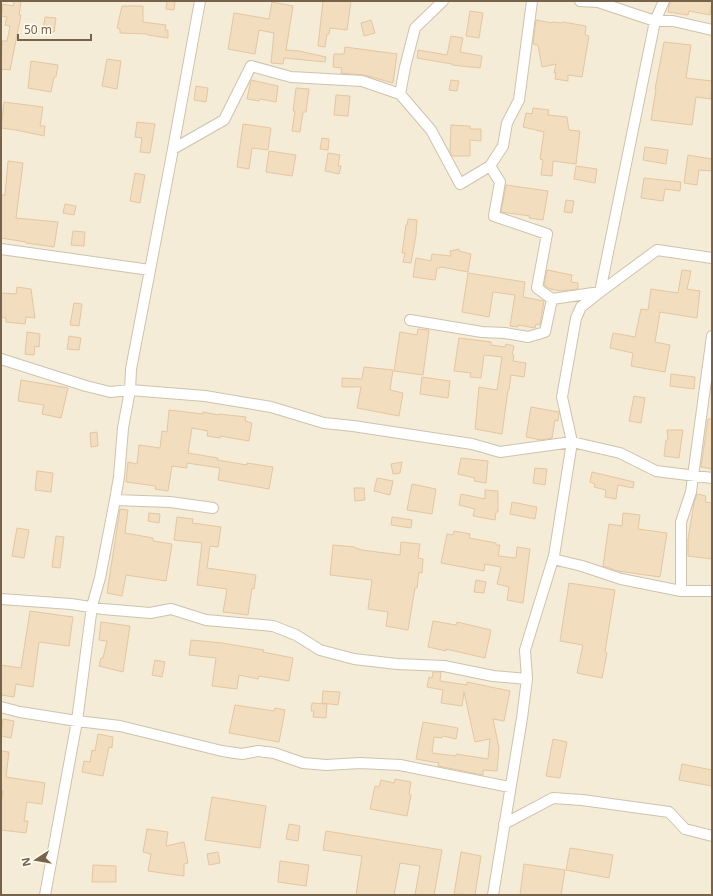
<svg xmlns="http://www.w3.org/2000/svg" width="713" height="896" font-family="'Noto Sans',sans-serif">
	<rect width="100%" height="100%" fill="#fdf8e8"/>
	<!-- residential -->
	<path fill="#f4ecd6" d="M1,1h711v894h-711z"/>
	<!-- building -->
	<path fill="#f2ddbf" stroke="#e5c69f" d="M14,1h7l-2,14h2l-11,55 -9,-1 1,-28h5l3,-15 -5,-1 2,-8 -6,-1 2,-12 10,2z
		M167,1h8l-1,9 -8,-1z
		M323,1h28l-4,29 -17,-2 -1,6h-2l-2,13 -7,-1z
		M670,1h42l-2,14 -21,-4 -1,4 -20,-3z
		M272,2l21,4 -7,44 13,1 27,6 -1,5 -41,-4 -1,6 -12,-1 3,-30 -15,-3 -4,24 -27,-5 6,-36 35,6z
		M122,6h21v16l23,3 -1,5h3v8l-20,-3v-1l-28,-1v-4l-3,-1z
		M470,11l13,2 -4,25 -13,-2z
		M45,17l11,1 -2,14 -11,-2z
		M371,20l4,13 -11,3 -3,-13z
		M536,20l16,3v-1l10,1 1,-1 23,4 -1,9 4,1 -7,41 -14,-2v6l-13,-2 1,-6h-2l2,-9 -14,3 -4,-22 -5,-1z
		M451,36l12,2 -3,14 22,4 -2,12 -28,-3v-1l-35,-6 1,-8 29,5z
		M664,42l27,3 -5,33 26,3 -1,18 -15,-2 -4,28 -41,-5 5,-31h-1z
		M345,47l52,7 -4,29 -29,-8 -23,-2 1,-5 -9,-1 1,-13h10z
		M107,59l14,2 -4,28 -15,-3z
		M31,61l27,4 -2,12h-2l-3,15 -23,-4z
		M251,80l27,6 -2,16 -16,-3 -1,2 -12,-2z
		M451,80l8,1 -2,10 -8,-1z
		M196,86l12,2 -2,14 -12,-2z
		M296,88l13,1 -3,23h-3l-3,20 -8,-1 3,-20h-2z
		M336,95l14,1 -2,20 -14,-1z
		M4,102l39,5 -3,19h5l-1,10 -28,-6 -15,-2z
		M533,108l16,2 -1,5 19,2 2,13 11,1 -4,33 -23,-3 -1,15 -11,-1 2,-15 -3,-1 4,-27 -21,-5 3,-14 6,1z
		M137,122l18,2 -5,29 -10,-1 2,-14 -7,-1z
		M243,124l28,4 -3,22 -16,-2 -3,21 -12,-2z
		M451,125l19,1v3h11v12l-11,-1v16h-18l-2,-5z
		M322,138l7,1 -1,11 -8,-1z
		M645,147l23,3 -2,14 -23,-4z
		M269,151l27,4 -4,21 -26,-4z
		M328,153l12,2 -2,11h3l-2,8 -14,-3z
		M688,155l24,4v12l-13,-1 -2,15 -13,-2z
		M8,161l15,2 -7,55 42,4 -4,25 -28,-4v-1l-25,-4v-43h4z
		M576,166l21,3 -2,14 -21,-4z
		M135,173l10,2 -5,28 -10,-2z
		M644,178l37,4 -1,9 -15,-2 -2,12 -22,-3z
		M506,185l42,6 -5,29 -14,-2 1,-2 -29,-4z
		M566,200l8,1 -2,12 -8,-1z
		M65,204l11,2 -2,9 -11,-2z
		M408,219l9,1 -1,15 -5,28 -8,-1 2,-9h-3l4,-28h1z
		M73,231l12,1 -1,14 -13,-1z
		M459,249v2l12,3 -3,18 -27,-5 -1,1h-3l-2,12 -22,-3 3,-19 15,3 1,-7 19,2 -1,-5z
		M547,270l25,5 -1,7 7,1v6l-17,2 -11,-2 -6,-4z
		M682,270l9,1 -4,18 13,2 -3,27 -37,-6 -5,30 15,3 -5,27 -34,-6 2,-13 -23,-5 3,-15 22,4 6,-28 7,1 3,-21 27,4z
		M468,273l57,9 -2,15 21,4 -4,24 -4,-1 -1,4 -17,-3v2l-8,-1 5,-31 -22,-3 -4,25 -27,-5z
		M17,287l14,2 4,29 -9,-1 -1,7 -19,-2v-4l-5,-1v-24l15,1z
		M74,303l8,1 -3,22 -9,-1z
		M418,329l11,1 -6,45 -29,-4 6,-39 17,3z
		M27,332l13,2 -1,13 -4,-1 -1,9 -9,-1z
		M69,336l12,2 -2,12 -12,-1z
		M459,338l32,4v3l14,2 1,-3 8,2 -2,9h2l-1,6 13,2 -2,14 -13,-2 -2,15h-1l-6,44 -27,-5 4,-42 18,3 5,-33 -18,-2 -3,23 -11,-1 1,-4 -17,-2z
		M364,367l29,3 -3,20 13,3 -4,23 -42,-8 4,-21h-19v-9l20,1z
		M671,374l24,3 -1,12 -24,-3z
		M422,377l28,4 -2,17 -28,-4z
		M21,380l47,8 -7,30 -19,-4 2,-9 -26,-4z
		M634,396l11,2 -4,25 -12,-2z
		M531,407l28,5 -1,9 -3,-1 -3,18 -11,2 -15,-3z
		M169,410l34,4v-2l16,3v-1l27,3 -1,4 7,2 -3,18 -29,-5v2l-13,-2 1,-5 -16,-3 -4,25 30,5 -1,2 30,5v-2l26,4 -4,22 -51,-9 2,-12 -33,-5v5l-15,-2 -4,25 -13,-2 1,-3 -30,-4 2,-20 9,2 2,-19 21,3 2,-17 5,1z
		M708,419h4v50l-11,-2z
		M667,430h16l-4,28 -15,-2 2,-16h2z
		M97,432l1,14 -7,1 -1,-14z
		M461,458l27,3 -2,22 -12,-2 1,-3 -17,-4z
		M402,462l-2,11 -7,1 -2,-10z
		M535,468l12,1 -2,16 -12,-2z
		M37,471l16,2 -2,19 -16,-2z
		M592,472l42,10 -1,6 -15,-3 -2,14 -11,-2 1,-7 -12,-3 1,-3 -5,-2z
		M377,478l16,3 -3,14 -16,-4z
		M412,484l24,5 -4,25 -25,-4z
		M354,488h10l1,12 -10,1z
		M485,490l13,1v21h-2l-1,8 -22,-4 2,-7 -16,-4 2,-11 24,5z
		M697,494l9,2 -1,6 7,1v56l-24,-3v-17l6,-36z
		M512,502l25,5 -2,12 -25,-5z
		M120,509l8,1 -3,23 28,5v3l19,3 -6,37 -40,-6 -4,21 -15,-3z
		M149,513l11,1 -1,9 -11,-2z
		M623,513l17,2 -2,14 29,4 -7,44 -42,-6 -15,-5 6,-42 13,2z
		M177,517l16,2 -1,4 29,4 -3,20 -8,-1 -3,22 49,7 -2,14 -2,-1 -4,27 -25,-3 4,-23 -30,-4 5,-42 -28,-3z
		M392,517l20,3 -1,8 -20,-3z
		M17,528l12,2 -5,28 -12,-2z
		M454,531l16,3 -1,4 27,5v2h4l-2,11 18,2 1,-11 13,2 -7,54 -16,-3 2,-13 -12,-3 4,-17 -16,-3 -1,7 -43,-8 6,-29 6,1z
		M56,536l8,1 -4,31 -8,-1z
		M401,542l19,2 -2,14 5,1 -1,14 -3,-1 -2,16h-2l-7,42 -22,-4 2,-14 -20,-3 4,-29 -42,-5 3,-30 22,2v1l7,2 38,5z
		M476,580l10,2 -2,11 -10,-1z
		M569,583l46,7 -10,62 2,1 -5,25 -25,-5 6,-28 -23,-4z
		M30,611l43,6 -4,29 -30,-4 -6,45 -17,-3 -2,13 -13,-2v-30l20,3z
		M433,621l23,4 1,-3 34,8 -6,28 -39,-9v2l-18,-4z
		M101,622l29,4 -7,46 -24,-6 2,-8h2l4,-17 -8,-1z
		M191,640l31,3 42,7 -1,2 30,6 -4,23 -30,-5 -1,3 -19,-4 -2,14 -25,-3 4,-28 -27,-3z
		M155,660l10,2 -3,15 -10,-2z
		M433,672h8l-1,9 27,4v-3l43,9 -6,30 -11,-2 6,29 -2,23 -14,-1v5l-45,-9 1,-3 -23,-4 7,-37 35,6 -2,11 -13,-3 -1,2 -8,-1 -2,16 24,3v-2l32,5 2,-20 -15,3 -11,-50 -2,14 -21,-3 2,-13 -16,-3 2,-10 3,1z
		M323,691l17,1 -2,13 -16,-2z
		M312,703l15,1 -1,14 -13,-1 1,-6h-3z
		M235,705l39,6 1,-3 10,2 -6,32 -50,-9z
		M3,719l11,2 -3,17 -10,-2z
		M98,734l15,3 -1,11 -3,-1 -6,29 -21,-4 2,-11 6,1 2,-12 3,1z
		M553,739l14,3 -7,36 -14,-2z
		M1,751l8,1 -3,25 39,6 -3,21 -15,-2 -3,19h4l-2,12 -25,-3v-25l2,-14h-2z
		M682,764l30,6v16l-33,-6z
		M395,779l16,3 -2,12 2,1 -4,21 -37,-7 5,-23 4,1 2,-7 13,3z
		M212,797l54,9 -6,42 -55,-8z
		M289,824l11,2 -2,15 -12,-2z
		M147,829l21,3 -2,14 18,-4 4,21 -4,1v12l-36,-5 3,-17 -8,-2z
		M326,831l116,19 -8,45h-19l5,-29 -20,-3 -6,32h-38l6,-39 -39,-6z
		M570,848l43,7 -4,23 -43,-8z
		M218,852l2,11 -11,2 -2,-11z
		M461,852l20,4 -6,39 -21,-1z
		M280,861l29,4 -3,21 -28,-4z
		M524,864l41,6 -4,25h-41z
		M93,865l23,1v16h-24z"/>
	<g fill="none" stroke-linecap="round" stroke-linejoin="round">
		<defs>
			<path id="street" d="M580,1l18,1 57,19h18l39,9
				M400,94l31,36 29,54 30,-18 10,16 -6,34 53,18 -10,54 15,11
				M173,149l27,-148
				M490,166l13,-20 4,-23 12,-23 13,-99
				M1,249l149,21 23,-121 51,-29 27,-54 40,11 71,4 38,13 5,-27 10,-39 28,-27
				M410,320l72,12 23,1 23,4 17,-5 7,-33 48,-7 55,-271 9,-20
				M1,359l85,27 24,6 20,-2 1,-21 19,-99
				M115,500l55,2 43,6
				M553,559l29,7 39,13 60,12h31
				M681,591v-69l10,-30 2,-16 19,-140
				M1,599l70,5 32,5 47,4 21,-4 35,11 67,6 23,9 24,15 34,9 43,5 47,2 49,10 34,3
				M1,707l19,5 57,9 43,5 102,25 20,3 16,-3 16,2 29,10 23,2 34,-2 40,2 110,22
				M504,824l49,-26 29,2 87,12 16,17 27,7
				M45,895l32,-174 15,-115 8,-28 15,-78 4,-23 4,-49 7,-38 75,6 66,11 53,16 29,3 119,18 28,8 72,-10 48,11 36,18 56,7
				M493,895l29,-177 5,-39 -2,-29 29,-94 18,-114 -10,-45 14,-79 5,-11 19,-15 57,-42 55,8"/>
		</defs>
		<!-- street casing -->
		<use href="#street" stroke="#cfc2ad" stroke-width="12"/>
		<!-- street -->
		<use href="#street" stroke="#fff" stroke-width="10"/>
	</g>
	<!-- border -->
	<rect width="713" height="896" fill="none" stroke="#77634b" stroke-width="4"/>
	<!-- north arrow -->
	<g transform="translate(36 860) rotate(258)" stroke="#fffbee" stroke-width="3" paint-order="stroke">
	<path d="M0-3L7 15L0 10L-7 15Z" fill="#77634b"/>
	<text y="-6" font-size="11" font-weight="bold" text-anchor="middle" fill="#77634b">N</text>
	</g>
	<!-- scale -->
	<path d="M18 34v6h73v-6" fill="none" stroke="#77634b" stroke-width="2"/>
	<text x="24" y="34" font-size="12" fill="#77634b" stroke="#fffbee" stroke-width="3" paint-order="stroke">50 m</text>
</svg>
